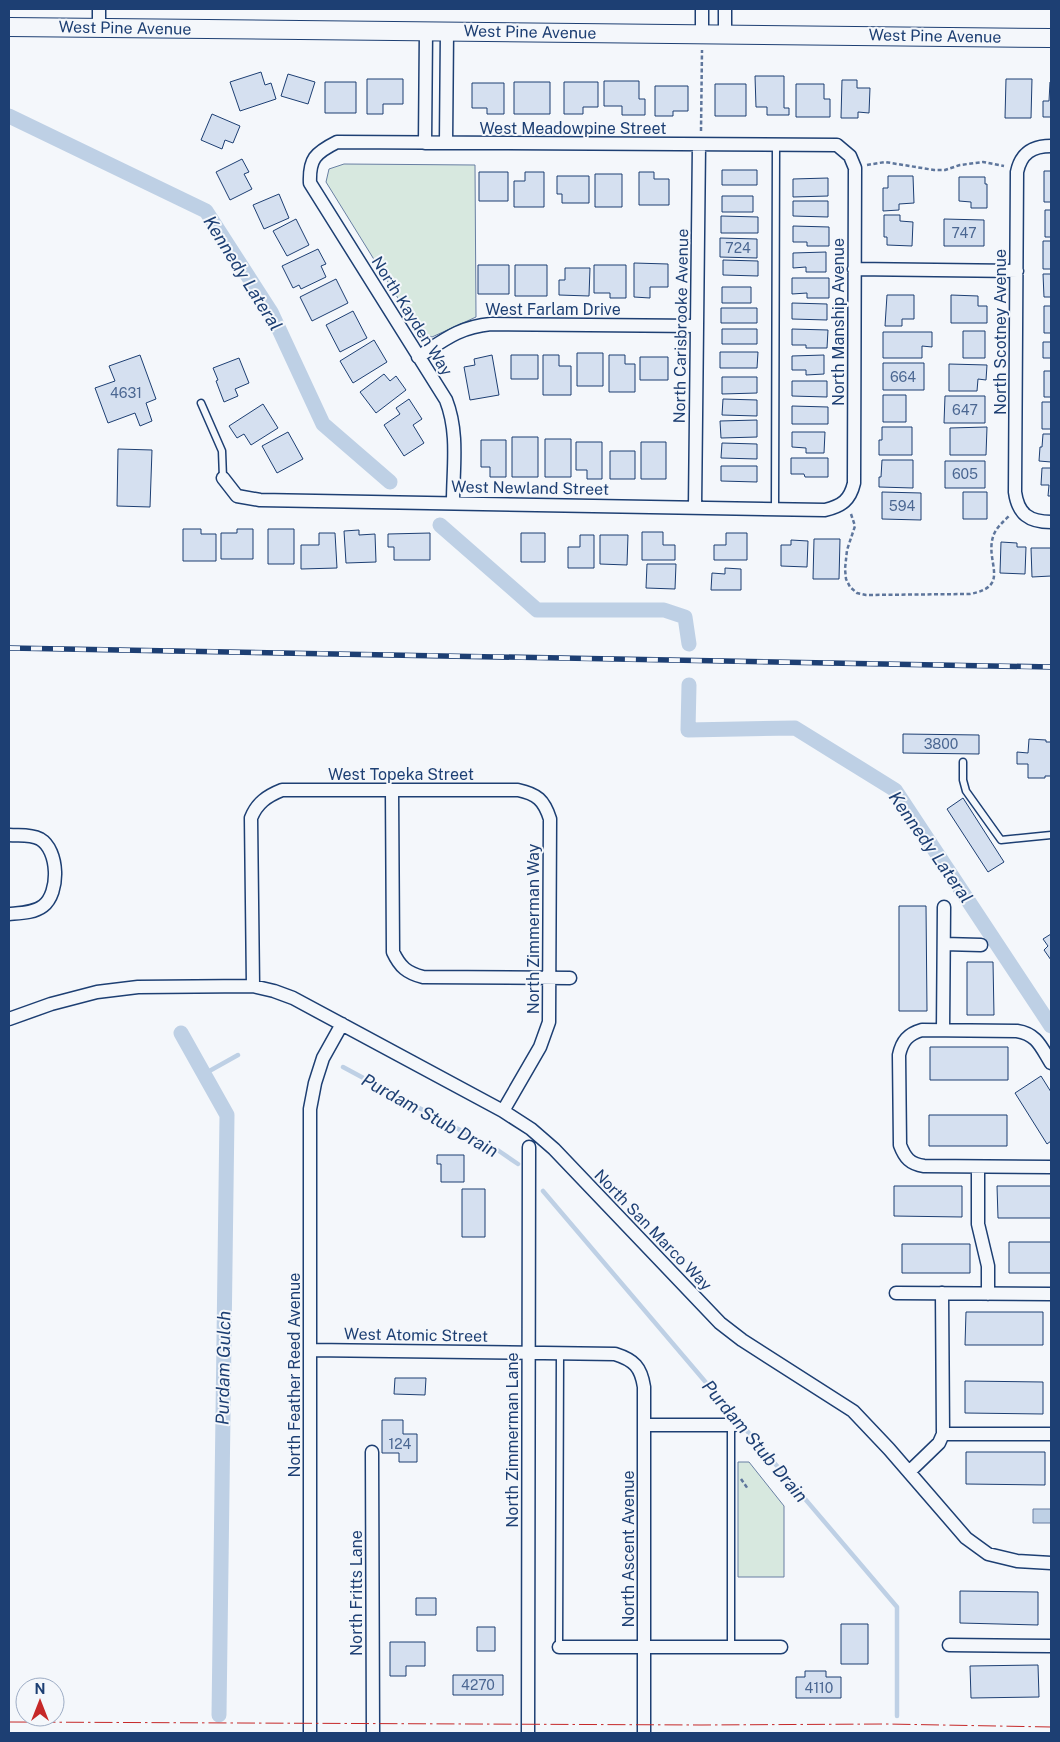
<svg xmlns="http://www.w3.org/2000/svg" width="1060" height="1742" font-family="'Public Sans',sans-serif">
	<rect width="100%" height="100%" fill="#f4f7fb"/>
	<!-- green -->
	<path fill="#d7e8df" stroke="#687fa3" d="M344,164l131,1 1,152 -44,20 -13,-5 -93,-150 3,-13z
		M738,1462h11l35,44v71h-46z"/>
	<!-- water -->
	<path fill="#bed0e5" stroke="#687fa3" d="M1033,1509h18v14h-18z"/>
	<g fill="none" stroke-linecap="round" stroke-linejoin="round">
		<!-- stream -->
		<path stroke="#bed0e5" stroke-width="4.5" d="M343,1067l156,84 19,13
			M204,1074l34,-19
			M543,1191l354,416v109"/>
		<!-- canal -->
		<path stroke="#bed0e5" stroke-width="15" d="M9,116l197,95 65,101 52,112 67,58
			M440,525l97,85h127l21,7 4,27
			M689,685l-1,45 107,-2 100,62 156,236
			M181,1033l46,82 -8,600"/>
	</g>
	<!-- building -->
	<path fill="#d5e0f0" stroke="#1d3f73" d="M261,72l4,13 6,-2 5,16 -36,12 -10,-29z
		M288,74l27,8 -7,22 -27,-8z
		M755,76h29v32h5v7h-22v-8h-11z
		M367,79h36v25h-20v10h-16z
		M1006,79h26l-1,39h-26z
		M842,80h15v8h13l-1,25 -11,-1v6h-17z
		M604,81h35v18h6v16h-23v-9h-18z
		M325,82h31v31h-31z
		M514,82h36v32h-36z
		M564,82h34v25h-15v7h-19z
		M1050,82h1v35h-8v-16h6z
		M472,83h32v31h-17v-6h-15z
		M715,84h31v32h-31z
		M796,84h28v15h6v18h-34z
		M655,86h33v25h-15v5h-18z
		M212,114l28,12 -7,17 -8,-3 -3,9 -21,-9z
		M242,159l7,13 -5,2 8,15 -22,11 -14,-28z
		M722,170h35v15h-35z
		M1044,171h7v31h-7z
		M479,172h29v29h-29z
		M525,172h19v35h-30v-26h11z
		M639,172h15v7h15v26h-30z
		M595,174h27v33h-27z
		M557,176h32v27h-27v-9h-5z
		M888,176h25l1,27 -15,1v6l-16,1v-23h5z
		M959,177h26v7h2v24h-16v-6l-12,-1z
		M828,178v18l-35,1v-18z
		M279,194l10,24 -25,11 -11,-24z
		M722,196h31v16h-31z
		M793,201h35v16l-35,-1z
		M1045,210h6v27h-6z
		M884,215h16v6l13,1 -1,24 -25,-1v-8h-3z
		M721,216l37,1v16h-37z
		M296,219l13,26 -22,11 -14,-25z
		M944,219l40,1v26h-40z
		M793,226l36,1v19h-22v-4h-14z
		M720,238l37,1v19l-37,-1z
		M1043,241h8v28h-8z
		M318,249l8,15 -5,2 5,11 -25,12 -2,-4 -6,3 -11,-22z
		M826,252v20h-20v-5l-13,1v-15z
		M723,260l35,1v15l-35,-1z
		M634,263l34,1v23h-18v11l-16,-1z
		M478,265h31v29h-31z
		M515,265h32v31h-32z
		M594,265h32v33h-16v-5h-16z
		M565,268h25l-1,28 -30,-1v-15h6z
		M1043,274h8v23h-7z
		M792,278h37v20h-22v-5l-15,1z
		M336,279l12,24 -36,18 -12,-24z
		M722,287h29v16h-29z
		M887,295h27v24h-12v7h-17z
		M951,295l27,1v10h9v17h-36z
		M792,303l35,1v16l-35,-1z
		M1044,306h7v27h-7z
		M721,308h36v15h-36z
		M353,311l14,27 -27,14 -14,-27z
		M722,329h35v15h-35z
		M792,329l36,1 -1,18h-21v-3h-14z
		M963,331h22v27h-22z
		M883,332h49v15l-10,-1v12h-39z
		M374,340l13,22 -34,21 -13,-22z
		M1043,342h8v16h-8z
		M720,352h38l-1,16h-37z
		M577,353h26v33h-26z
		M140,355l16,44 -10,4 6,18 -12,5 -5,-13 -27,10 -13,-35 20,-7 -6,-15z
		M492,355l7,40 -29,5 -6,-33 11,-2 -1,-6z
		M511,355h27v24h-27z
		M543,355h16v11h12v29h-28z
		M609,355h16v9h10v28h-26z
		M824,355v19l-18,1v-5h-14v-14z
		M640,357h28v23h-28z
		M239,358l10,25 -14,6 3,7 -14,6 -8,-21 2,-1 -5,-12z
		M883,363h41v27h-41z
		M949,364l38,1 -1,15 -8,-1 -1,12h-28z
		M1044,371h7v26h-7z
		M384,374l6,7 6,-5 10,14 -30,23 -16,-21z
		M722,377h35v16l-35,1z
		M792,381h35v16l-35,-1z
		M883,395h23v27h-23z
		M945,396h40v27h-41z
		M409,399l13,20 -9,6 11,18 -20,13 -20,-31 16,-11 -4,-6z
		M723,399l34,1v16l-35,-1z
		M1042,402h9v27h-9z
		M263,404l15,24 -27,17 -7,-11 -7,4 -8,-12z
		M792,406l36,1v17h-36z
		M757,420v17l-36,1 -1,-17z
		M882,427h30v28h-33v-15h3z
		M987,427l-1,28h-36v-27z
		M288,432l15,27 -26,14 -15,-27z
		M792,432h33l-1,21h-18v-5l-14,-1z
		M1043,434h8v28l-12,-1 1,-14h2z
		M512,437h26v40h-26z
		M545,439h26v38h-26z
		M481,440h25v37h-16v-10h-9z
		M576,442h26v37h-15v-9h-11z
		M641,442h25v37h-25z
		M722,443l35,1v15l-36,-1z
		M118,449l34,1 -2,57 -33,-1z
		M610,451h25v28h-25z
		M791,458h37v19h-23l-1,-3h-13z
		M882,460h31v28l-34,-1v-10h2z
		M945,461h40v27h-40z
		M721,466h36v16l-36,-1z
		M1042,468h9v28h-3l1,-11h-8z
		M882,492l39,1v27l-39,-1z
		M963,492h24v27h-24z
		M183,529h18v5h15v27h-33z
		M237,529h16v30h-32v-26h16z
		M268,529h26v35h-26z
		M359,530v5l16,-1 1,28 -30,1 -2,-32z
		M642,532h21v13h12v15h-33z
		M319,533h16l2,35 -36,1v-24h18z
		M430,533v27h-36v-13h-6v-13z
		M521,533h24v29h-24z
		M726,533h21v27h-33v-15h12z
		M580,535h14v33h-26v-21h12z
		M600,535h28l-1,30 -27,-1z
		M814,539h26l-1,40h-26z
		M791,540l17,1 -1,26 -26,-1v-21h10z
		M1001,542l16,1v4h9l-1,27 -25,-1z
		M1031,548h20v28l-19,1z
		M647,564h29l-1,25 -29,-1z
		M725,568l16,1v21h-30l1,-17 13,1z
		M903,734l76,1v19l-76,-1z
		M1029,739l17,1v2h5v34h-6v2h-17v-14h-11v-12l11,1z
		M963,798l41,64 -16,10 -41,-63z
		M899,906h27l1,105h-28z
		M1051,934v26l-7,-10 4,-4 -5,-7z
		M967,962h26l1,53h-27z
		M930,1047h78v33h-78z
		M1041,1076l10,16v49l-4,3 -32,-51z
		M929,1115h78v31h-78z
		M437,1155h27v27h-23v-18h-4z
		M894,1186h68v31l-68,-1z
		M997,1186h54v32h-53z
		M462,1189h23v48h-23z
		M1009,1242h42v31h-42z
		M902,1244h68v29h-68z
		M966,1312h77v33h-78z
		M395,1378h31l-1,17 -31,-1z
		M965,1381l78,1v32l-78,-1z
		M382,1420h21v14h14v28h-18v-9h-17z
		M966,1452h79v33l-79,-1z
		M960,1591l78,1v33l-78,-2z
		M416,1598h20v17h-20z
		M841,1624h27v40h-27z
		M477,1627h18v24h-18z
		M390,1642h35v24h-19v10h-16z
		M1038,1665l1,32 -68,1 -1,-32z
		M805,1671h21v6h15v21h-45v-21h9z
		M453,1675h50v20h-50z"/>
	<g fill="none" stroke-linecap="round" stroke-linejoin="round">
		<defs>
			<path id="lane" d="M201,403l21,48 1,27
				M775,509l1,-364
				M963,762v18l3,11 35,49 50,-5
				M559,1647l1,-293
				M731,1647v-222"/>
			<path id="street" d="M99,28v-19
				M702,34v-25
				M725,34v-25
				M425,143l1,-112
				M446,143l1,-112
				M1051,146c-19,0 -30,7 -34,26l-2,320c3,22 14,30 36,30
				M854,269l163,2
				M418,357c26,-17 41,-30 73,-33l206,2
				M223,478l14,18 23,4 565,10c17,-4 25,-10 29,-27l1,-315 -5,-12 -13,-11 -500,-3c-22,11 -28,17 -27,41l136,217c13,33 7,68 7,102
				M695,507l4,-362
				M392,790l1,162c7,15 14,21 30,25l147,1
				M9,835c10,1 21,-1 31,4 19,11 20,54 3,67 -9,7 -23,7 -34,8
				M944,944l37,1
				M253,986l-2,-168c6,-15 16,-22 31,-28h236c19,4 26,10 32,29l-1,203 -9,25 -37,64
				M9,1019l42,-15 46,-12 41,-5 115,-1 21,5 19,7 210,113 28,18 23,20 166,174 22,17 111,71 36,38 77,89 22,16 29,7 34,2
				M943,1030l1,-123
				M1051,1063c-10,-16 -14,-29 -34,-32l-95,-1c-14,4 -20,11 -23,25l1,90c5,13 10,19 24,21l127,1
				M978,1167v57l10,42v28
				M896,1293l155,1
				M311,1350l304,4c19,6 26,13 29,33v346
				M644,1425h90
				M943,1434h108
				M372,1452l1,281
				M909,1472l30,-29 4,-9 -1,-141
				M949,1645l102,1
				M559,1647h222
				M310,1733v-624l5,-26 8,-25 19,-34
				M528,1733l1,-586"/>
			<path id="secondary" d="M9,27l1042,11"/>
		</defs>
		<!-- lane casing -->
		<use href="#lane" stroke="#1d3f73" stroke-width="9"/>
		<!-- street casing -->
		<use href="#street" stroke="#1d3f73" stroke-width="15"/>
		<!-- secondary casing -->
		<use href="#secondary" stroke="#1d3f73" stroke-width="20"/>
		<!-- path -->
		<path stroke="#5e769c" stroke-width="2.5" stroke-dasharray="4 2.5" stroke-linecap="butt" d="M701,131l1,-81
			M867,165l18,-3 49,8h11l15,-5 23,-3 21,4
			M851,514l4,12 -8,24 -2,19 1,10 4,8 7,6 9,2 104,-1c43,-8 13,-33 24,-60 3,-7 9,-12 15,-18
			M741,1479l7,10"/>
		<!-- lane -->
		<use href="#lane" stroke="#f4f7fb" stroke-width="6"/>
		<!-- street -->
		<use href="#street" stroke="#f4f7fb" stroke-width="12"/>
		<!-- secondary -->
		<use href="#secondary" stroke="#f4f7fb" stroke-width="18"/>
		<defs>
			<path id="rail" d="M9,648l1042,19"/>
		</defs>
		<!-- rail casing -->
		<use href="#rail" stroke="#1d3f73" stroke-width="5.5"/>
		<!-- rail -->
		<use href="#rail" stroke="#f4f7fb" stroke-width="4" stroke-dasharray="11" stroke-linecap="butt"/>
		<!-- power -->
		<path stroke="#c62828" stroke-width="1" stroke-dasharray="18 4 2.5 4" stroke-linecap="butt" d="M9,1722l692,3 185,-1 165,3"/>
	</g>
	<g text-anchor="middle" dominant-baseline="central" stroke-width="4" stroke-linejoin="round" paint-order="stroke">
		<!-- number labels -->
		<g font-size="14" fill="#4b6792">
			<text x="964" y="233">747</text>
			<text x="738" y="248">724</text>
			<text x="903" y="377">664</text>
			<text x="126" y="393">4631</text>
			<text x="965" y="410">647</text>
			<text x="965" y="474">605</text>
			<text x="902" y="506">594</text>
			<text x="941" y="744">3800</text>
			<text x="400" y="1444">124</text>
			<text x="478" y="1685">4270</text>
			<text x="819" y="1688">4110</text>
		</g>
		<!-- street labels -->
		<g font-size="16" fill="#1d3f73" stroke="#f4f7fb">
			<text transform="translate(125 28) rotate(1)">West Pine Avenue</text>
			<text transform="translate(530 32) rotate(1)">West Pine Avenue</text>
			<text transform="translate(935 36) rotate(1)">West Pine Avenue</text>
			<text x="573" y="128">West Meadowpine Street</text>
			<text x="553" y="309">West Farlam Drive</text>
			<text transform="translate(412 316) rotate(58)">North Kayden Way</text>
			<text transform="translate(838 322) rotate(-90)">North Manship Avenue</text>
			<text transform="translate(681 326) rotate(-89)">North Carisbrooke Avenue</text>
			<text transform="translate(1000 332) rotate(-90)">North Scotney Avenue</text>
			<text transform="translate(530 488) rotate(1)">West Newland Street</text>
			<text x="401" y="774">West Topeka Street</text>
			<text transform="translate(533 929) rotate(-90)">North Zimmerman Way</text>
			<text transform="translate(653 1230) rotate(46)">North San Marco Way</text>
			<text transform="translate(416 1335) rotate(1)">West Atomic Street</text>
			<text transform="translate(294 1375) rotate(-90)">North Feather Reed Avenue</text>
			<text transform="translate(512 1440) rotate(-90)">North Zimmerman Lane</text>
			<text transform="translate(628 1549) rotate(-90)">North Ascent Avenue</text>
			<text transform="translate(356 1593) rotate(-90)">North Fritts Lane</text>
		</g>
		<!-- water labels -->
		<g font-size="18" font-style="italic" fill="#1d3f73" stroke="#f4f7fb">
			<text transform="translate(243 273) rotate(58)">Kennedy Lateral</text>
			<text transform="translate(931 847) rotate(55)">Kennedy Lateral</text>
			<text transform="translate(430 1115) rotate(29)">Purdam Stub Drain</text>
			<text transform="translate(223 1368) rotate(-89)">Purdam Gulch</text>
			<text transform="translate(755 1441) rotate(50)">Purdam Stub Drain</text>
		</g>
	</g>
	<!-- border -->
	<rect width="1060" height="1742" fill="none" stroke="#1d3f73" stroke-width="20"/>
	<!-- north arrow -->
	<g transform="translate(40 1702)"><circle r="24" fill="#f4f7fb" stroke="#9eadc5"/>
	<path d="M0-4L9 19L0 12L-9 19Z" fill="#c62828"/>
	<text y="-8" font-size="14" font-weight="bold" text-anchor="middle" fill="#1d3f73">N</text>
	</g>
</svg>
